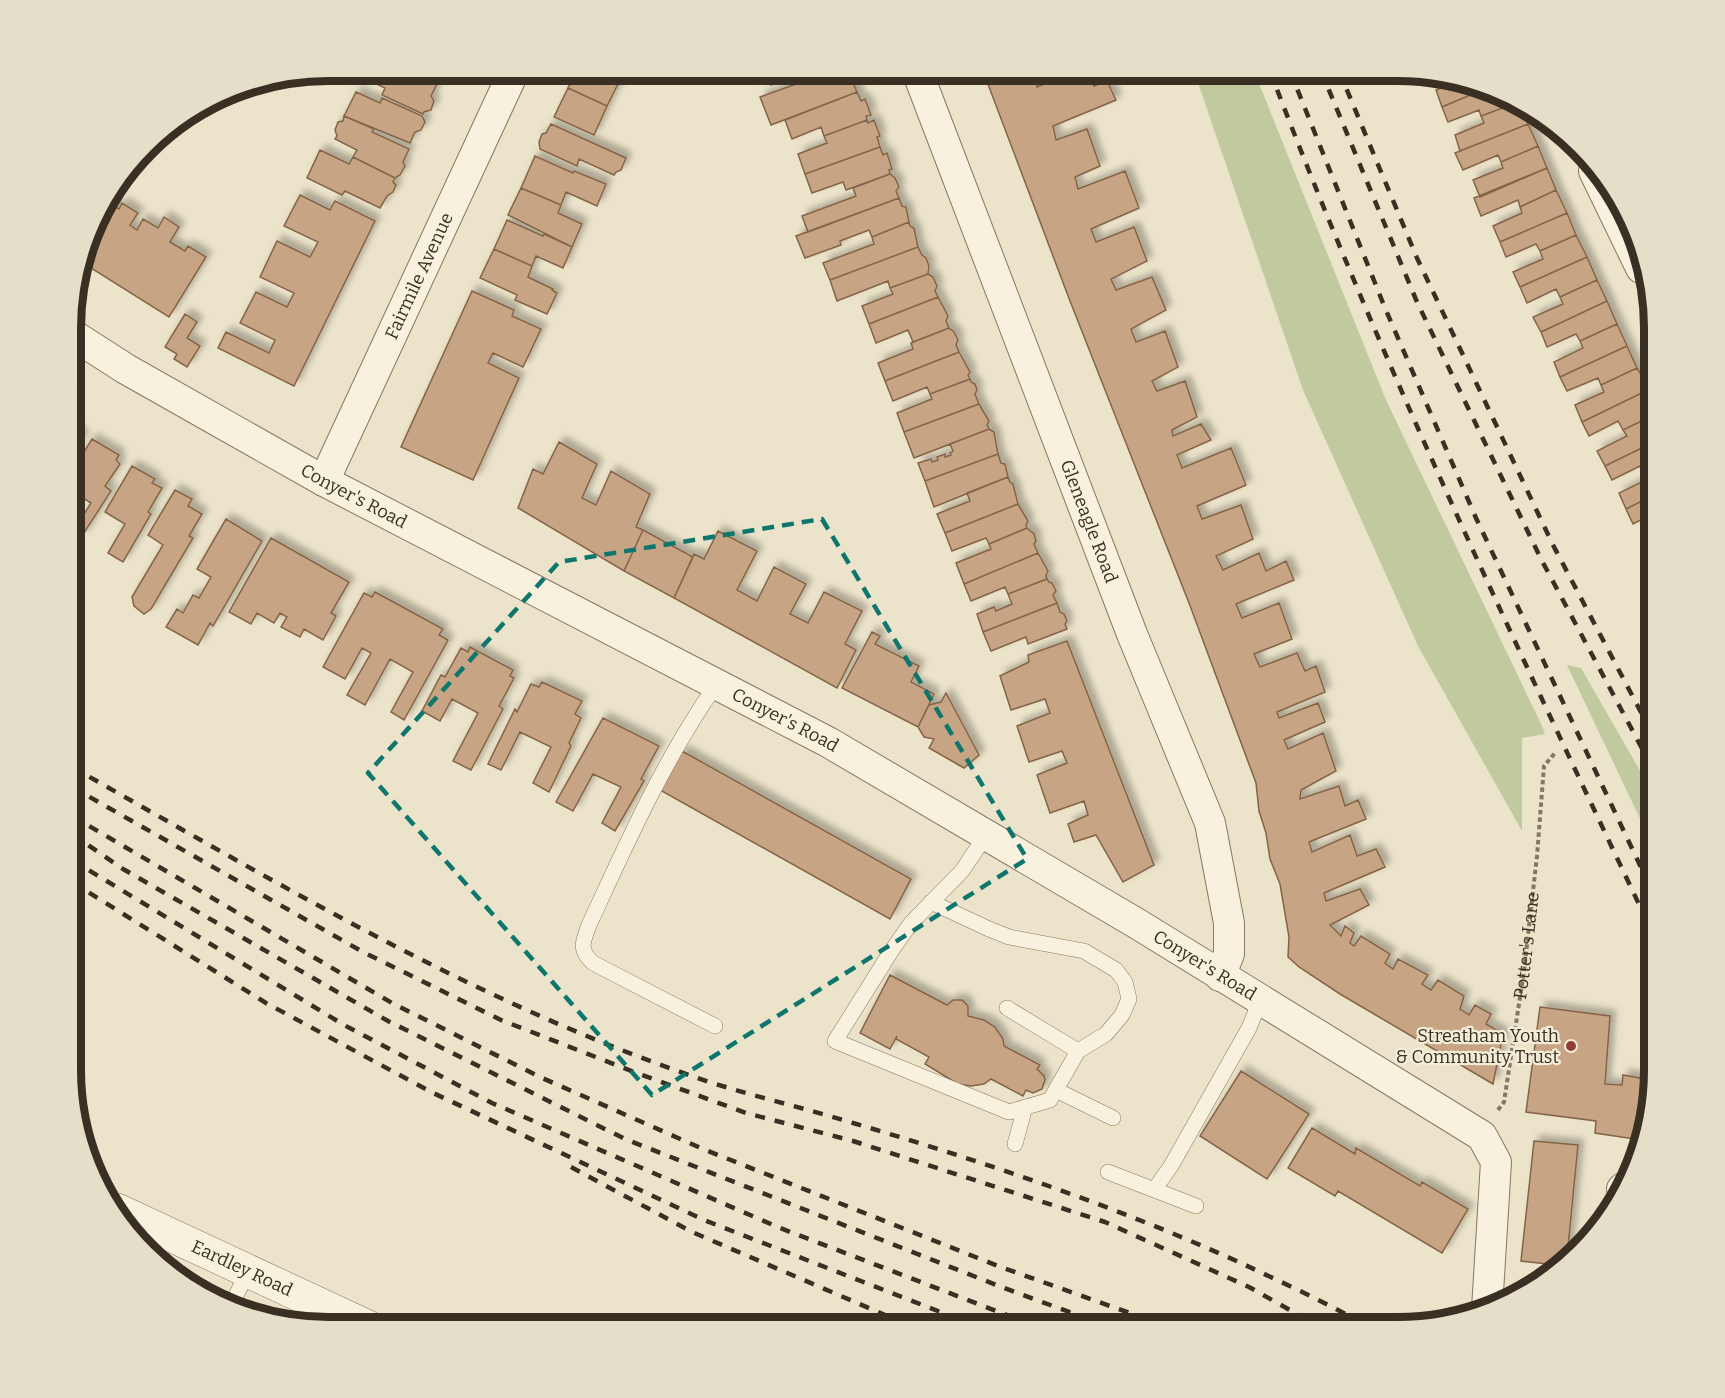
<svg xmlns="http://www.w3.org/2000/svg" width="1725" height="1398" font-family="Bitter,serif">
	<defs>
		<filter id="shadow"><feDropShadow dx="5.5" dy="-5.5" stdDeviation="3" flood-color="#0004"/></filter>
	</defs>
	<rect width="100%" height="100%" fill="#ece4ca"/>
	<!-- green -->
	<path fill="#c1c99e" d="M1194,71h60l132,329 156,326 3,8 -23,4v93l-104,-185 -115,-256z
		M1567,665l14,3 73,127v53z"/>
	<!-- building -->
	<path fill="#c7a483" stroke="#856447" stroke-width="1.5" filter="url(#shadow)" d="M365,71h42l30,13 -6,12 3,5 -3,9 -7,2 -1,2 -41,-19 3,-7 -23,-11z
		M418,71h25l-4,9z
		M576,71h30l15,7 -14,28 -39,-18z
		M630,71h21l-3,8z
		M765,71h67l-27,10 -3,-8 -31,12z
		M832,71h22l4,12 -4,2 3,7 -86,33 -11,-28z
		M983,71h55l-4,2 3,14 42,-16h9l6,15 13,-5 9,19 -63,26 3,14 31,-11 13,37 -25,11 3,12 47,-18 14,37 -48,21 5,13 38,-15 13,34 -36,18 5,11 36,-13 14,33 -35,19 5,13 29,-11 13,36 -26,14 5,10 28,-10 12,36 -25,13 1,6 28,-12 10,16 -34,15 5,13 49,-20 15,37 -49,21 5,13 39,-14 12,34 -37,17 7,14 36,-17 7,18 20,-10 8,19 -58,24 6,14 37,-15 13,36 -38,15 6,13 37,-14 8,18 11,-5 9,26 -48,20 2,6 39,-15 7,19 -41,18 4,9 35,-16 13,38 -35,19 -1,9 39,-13 6,20 13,-6 8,19 -57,23 3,10 38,-17 7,21 19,-7 9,18 -61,26 2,8 34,-12 9,16 -39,20 11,11 4,-10 9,7 -4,10 4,3 7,-10 29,18 -5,9 8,6 5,-10 30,16 -6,9 9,6 7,-10 26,16 -4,13 9,6 6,-10 16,9 -5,10 17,10 -10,50 -153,-90 -41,-27 -11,-10 1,-20 -9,-53 -10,-25 -4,-26 -7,-22 -3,-28 -67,-180 -119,-302z
		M1456,81l31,7 -45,19 -6,-17z
		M568,88l39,18 -13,29 -40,-18z
		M1487,88l9,2 20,13 -35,13 -2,-6 -31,12 -6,-15z
		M356,92l24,11 2,-5 40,18 3,6 -4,8 -6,2 -5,11 -66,-27z
		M857,92l4,9 4,-2 6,16 -5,1 1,4 -43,16 -3,-9 -29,12 -7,-19z
		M1516,103l5,3 7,18 -68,27 -5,-16 29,-12 -3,-7z
		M344,116l30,13 -2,3 37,17 -6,13 2,4 -5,9 -5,3 -42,-21 4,-7 -22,-11 2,-3 -2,-6 3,-8 5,-1z
		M867,120l1,3 6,-3 6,16 -3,1 3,10 -75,27 -7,-20 29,-11 -3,-7z
		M551,124l75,34 -5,12 -5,2 -2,3 -35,-16 -2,7 -37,-17 -1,-7 3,-8 4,-1z
		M1528,124l10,22 -37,16 -3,-7 -35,15 -8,-17z
		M1538,146l9,22 -67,29 -7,-17 30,-12 -2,-6z
		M880,147l3,8 4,-2 5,16 -3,1 1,4 -44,16 -3,-8 -31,11 -7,-19z
		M320,150l29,14 4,-7 42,21 -2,4 3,3 -3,7 -6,4 -7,12 -35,-17 -3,4 -35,-17z
		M535,156l38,17 1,-2 32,13 -9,22 -31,-14 -5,13 -40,-17z
		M1547,168l9,22 -36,17 -2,-7 -37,16 -7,-18z
		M890,174l5,4 4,9 -3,4 3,7 -91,34 -6,-16 54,-20 -3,-8z
		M521,188l40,17 -3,8 24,11 -10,23 -64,-32z
		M1556,190l11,23 -67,29 -7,-16 29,-13 -2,-6z
		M300,195l30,15 5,-9 40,20 -81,165 -76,-38 8,-16 43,21 6,-13 -35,-17 16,-31 31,15 7,-14 -34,-16 17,-36 33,16 8,-15 -34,-16z
		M899,198l3,8 4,1 3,15 -37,15 -3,-7 -29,11 1,4 -36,13 -9,-22z
		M105,201l14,8 3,-6 16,10 -8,12 7,5 6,-11 15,9 6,-11 15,10 -9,15 15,9 3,-5 18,11 -37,60 -86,-54z
		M1567,213l9,22 -36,16 -4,-7 -30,13 -6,-15z
		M507,220l36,16 1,-2 28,13 -9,21 -27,-12 -4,10 -38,-17z
		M909,222l1,4 4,2 4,19 -88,33 -7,-17 51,-19 -2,-7z
		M1576,235l11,22 -67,30 -7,-15 30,-13 -3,-8z
		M918,247l4,8 4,3 3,8 -1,8 -38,14 -2,-7 -51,20 -7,-21z
		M494,249l38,17 -4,11 25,12 -1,1 5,3 -10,21 -32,-14 2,-5 -37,-17z
		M1587,257l10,23 -37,17 -4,-8 -29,14 -7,-16z
		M928,274l5,3 4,9 -2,5 3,6 -69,27 -7,-18 31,-12 -3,-6z
		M1597,280l10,21 -66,31 -8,-15 30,-13 -3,-7z
		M472,291l42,19 -2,6 29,13 -18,38 -30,-14 -5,10 31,15 -46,102 -72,-33z
		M938,297l10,19 -2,5 3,7 -36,14 -5,-12 -32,13 -7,-19z
		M1607,301l10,23 -37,17 -4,-7 -29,13 -6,-15z
		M185,314l12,8 -10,16 13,8 -13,21 -13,-8 3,-5 -12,-7z
		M1617,324l10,22 -67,31 -6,-15 29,-14 -3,-7z
		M949,328l5,4 4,8 -2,5 3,7 -74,29 -7,-18 35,-14 -2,-6z
		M1627,346l10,22 -36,17 -3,-7 -31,13 -7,-14z
		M959,352l11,20 -2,3 2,4 -40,15 -3,-7 -34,14 -8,-20z
		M1637,368l13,21 -68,33 -7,-17 29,-13 -3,-7z
		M970,379l1,3 4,2 2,6 -2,4 4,10 -75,28 -7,-19 35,-14 -2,-5z
		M1650,389l4,12v14l-31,15 -5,-9 -29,15 -7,-14z
		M979,404l10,17 -2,4 2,4 -75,29 -10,-26z
		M1654,415v27l-49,24 -8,-15 30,-15 -4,-6z
		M72,425l3,2 -2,3 10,6 -11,17z
		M989,429l5,3 4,22 -73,27 -7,-18 13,-4 1,3 6,-2 -1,-3 8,-3v3l6,-2 -1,-2 3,-2 -3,-7z
		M92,439l27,16 -3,5 4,4 -15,22 6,5 -29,45 -8,-6 17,-27 -19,-12v-20z
		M559,442l38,22 -15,34 14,7 15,-34 39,23 -14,33 7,3 -19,41 -106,-63 15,-39 10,5z
		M1654,442v25l-10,5 -4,-6 -28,14 -7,-14z
		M998,454l3,9 4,1 3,13 -74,30 -9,-26z
		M132,466l23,13 -3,4 10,5 -14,24 3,2 -28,48 -15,-9 17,-29 -20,-12z
		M1654,467v28l-28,14 -7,-16 29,-14 -4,-7z
		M1008,477l2,5 3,2 5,20 -73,29 -8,-19 33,-13 -3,-8z
		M175,490l17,9 -4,7 14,8 -13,22 4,2 -42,71 -7,5 -10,-8 -2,-9 31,-52 -15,-10z
		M1654,495v18l-21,11 -7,-15z
		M1018,504l10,17 -2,4 1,3 -38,16 -3,-6 -34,13 -7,-18z
		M226,519l36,22 -49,85 -3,-3 -12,22 -32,-18 11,-18 6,4 10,-18 6,3 12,-21 -14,-8z
		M1027,528l7,6 2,7 -2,3 4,9 -74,31 -8,-21 35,-14 -2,-5z
		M643,530l50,27 -19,41 -50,-27z
		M718,531l39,20 -20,39 20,11 17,-34 32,17 -16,30 18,9 16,-31 38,19 -17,33 11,6 -19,38 -163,-90 20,-44 10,5z
		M1654,531v19l-5,3 -8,-16z
		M271,538l78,44 -18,31 5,3 -13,24 -19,-11 -4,8 -19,-10 6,-10 -7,-4 -6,10 -17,-10 -6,11 -22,-12z
		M1038,553l10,18 -2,4 1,4 -39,15 -3,-7 -34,14 -7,-17z
		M1047,579l2,3 3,1 4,8 -3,4 4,8 -74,29 -6,-18 17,-7 2,4 16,-7 -4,-10z
		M375,592l68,37 -4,6 9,5 -44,80 -13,-8 22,-40 -23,-13 -25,46 -18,-10 24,-42 -9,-5 -17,31 -22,-12 41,-74 8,4z
		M1057,603l3,9 4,2 3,7 -2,3 2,5 -39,15 -2,-7 -35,14 -8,-19z
		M872,632l8,4 -5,8 44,22 -8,16 23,12 -16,33 -76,-39z
		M1067,641l87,224 -31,17 -27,-47 -22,7 -6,-18 20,-9 -4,-14 -34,12 -13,-38 30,-12 -5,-12 -33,11 -12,-36 33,-13 -5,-14 -34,11 -11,-34 29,-14 -1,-7z
		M470,647l43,23 -3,6 4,2 -15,28 4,3 -32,61 -18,-9 25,-48 -26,-14 -12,22 -18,-10 19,-36 4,2 16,-29 7,4z
		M542,682l40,19 -7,13 6,4 -12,25 2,3 -22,46 -16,-9 18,-36 -31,-15 -19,38 -13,-6 27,-55 2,3 14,-28 8,3z
		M946,693l33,62 -15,13 -35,-20 5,-9 -10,-2 -6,-10 11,-22 12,-3z
		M603,718l56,28 -18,33 3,2 -29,50 -13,-8 19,-36 -28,-13 -20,37 -17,-9z
		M682,751l229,128 -21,40 -230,-129z
		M890,975l57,30 6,-5h9l6,6v10l16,4 11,7 8,12 1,7 36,19 -3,4 7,7 1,4 -3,9 -9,4 -7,-3 -3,6 -32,-17 -7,5 -13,2 -13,-2 -33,-20 4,-7 -33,-18 1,-3 -7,13 -30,-16z
		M1540,1007l70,9 -5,68 17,1 1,-10 17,3 11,23 -10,39 -46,-7 1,-12 -70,-9z
		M1241,1071l68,43 -42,65 -67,-43z
		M1312,1128l43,26 1,-6 64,38 2,-4 46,27 -26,44 -104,-62 -3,5 -47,-28z
		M1534,1141l44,4 -11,112 -11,8 -35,-4z"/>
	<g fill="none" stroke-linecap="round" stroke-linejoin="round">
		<defs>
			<path id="service" d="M931,902l58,27 20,8 75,14 32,19 9,12 4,17 -7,16 -16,19 -28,17 -28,49 -41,12 -174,-71 55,-88 21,-30 51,-52 24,-36
				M1007,1008l71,43
				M715,1026l-122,-63c-15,-14 -10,-21 -4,-38 38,-82 75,-166 127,-240
				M1056,1090l57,28
				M1015,1144l10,-37
				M1108,1172l88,34
				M1154,1190l17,-24 78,-138 11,-27
				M230,1308l18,-37"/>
			<g id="minor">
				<path id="s2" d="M917,71l215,563 78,189 19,100v31l-9,22"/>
				<path d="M1594,171l47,97"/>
				<path id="s3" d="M73,335l53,34 198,112 504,261 308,181 346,213 14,26 -9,147"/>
				<path id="s4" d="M324,481l190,-410"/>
				<path d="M1622,1189l1,-1"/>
			</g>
			<g id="tertiary">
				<path id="s5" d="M117,1210l251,117"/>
			</g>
		</defs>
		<!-- service casing -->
		<use href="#service" stroke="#877760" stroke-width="16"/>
		<!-- minor casing -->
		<use href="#minor" stroke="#877760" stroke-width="32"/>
		<!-- tertiary casing -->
		<use href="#tertiary" stroke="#877760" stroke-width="34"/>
		<!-- path -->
		<g stroke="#877760" stroke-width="4" stroke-dasharray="4.5 3" stroke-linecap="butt">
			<path d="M1653,692l1,-1"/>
			<path id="s1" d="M1498,1110l6,-8 20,-131 13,-115 7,-90 11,-13"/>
		</g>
		<!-- service -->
		<use href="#service" stroke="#f7f1dd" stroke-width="15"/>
		<!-- minor -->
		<use href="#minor" stroke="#f7f1dd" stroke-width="30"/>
		<!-- tertiary -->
		<use href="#tertiary" stroke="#f7f1dd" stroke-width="33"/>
		<!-- rail -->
		<path stroke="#392f22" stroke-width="4.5" stroke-dasharray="10 10" stroke-linecap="butt" d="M1270,71c112,295 249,580 384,865
			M1290,71l95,237 91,210 178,377
			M1321,71l96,231 124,257 113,212
			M1339,71l78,187 136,287 101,192
			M72,767c200,113 398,232 617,308 53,19 109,31 164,48 132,39 262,83 388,140 42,20 87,40 127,64
			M72,787l291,165 138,68 133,52 112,41 107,28 252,81 144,65 71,40
			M72,816l320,187 148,74 163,72 295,117 171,61
			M72,834l51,35 265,152 237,118 379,149 106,39
			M72,860l272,165 148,78 288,125 258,99
			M72,882l194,121 165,89 273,128 275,107
			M571,1167l121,65 221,95"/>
	</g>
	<!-- marked area -->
	<path fill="none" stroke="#0f766e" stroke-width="4.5" stroke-dasharray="12 8" stroke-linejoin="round" d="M822,519l205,340 -375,236 -284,-322 191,-211z"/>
	<!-- markers -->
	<circle fill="#923a34" stroke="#f4eed9" stroke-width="2" cx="1571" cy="1046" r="6"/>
	<g text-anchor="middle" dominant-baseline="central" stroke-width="4.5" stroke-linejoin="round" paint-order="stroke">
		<!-- street labels -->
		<g font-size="18" fill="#392f22" stroke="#f4eed9">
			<text stroke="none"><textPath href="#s4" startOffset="226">Fairmile Avenue</textPath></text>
			<text stroke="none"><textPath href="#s3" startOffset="324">Conyer's Road</textPath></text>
			<text stroke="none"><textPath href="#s2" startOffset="482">Gleneagle Road</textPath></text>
			<text stroke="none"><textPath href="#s3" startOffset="810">Conyer's Road</textPath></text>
			<text stroke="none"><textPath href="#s1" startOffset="168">Potter's Lane</textPath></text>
			<text stroke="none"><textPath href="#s3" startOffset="1296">Conyer's Road</textPath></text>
			<text stroke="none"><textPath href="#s5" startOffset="138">Eardley Road</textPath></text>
		</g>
		<!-- poi labels -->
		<g font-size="18" fill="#392f22" stroke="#f4eed9" text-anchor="end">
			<text x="1559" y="1036">Streatham Youth<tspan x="1559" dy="21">&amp; Community Trust</tspan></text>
		</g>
	</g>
	<!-- crop -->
	<path d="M0 0H1725V1398H0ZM328 81H1397A247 247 0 0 1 1644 328V1070A247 247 0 0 1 1397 1317H328A247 247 0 0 1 81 1070V328A247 247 0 0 1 328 81Z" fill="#e5dfca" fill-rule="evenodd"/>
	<path fill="none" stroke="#392f22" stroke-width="8" d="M328 81H1397A247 247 0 0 1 1644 328V1070A247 247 0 0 1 1397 1317H328A247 247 0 0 1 81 1070V328A247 247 0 0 1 328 81Z"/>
</svg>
